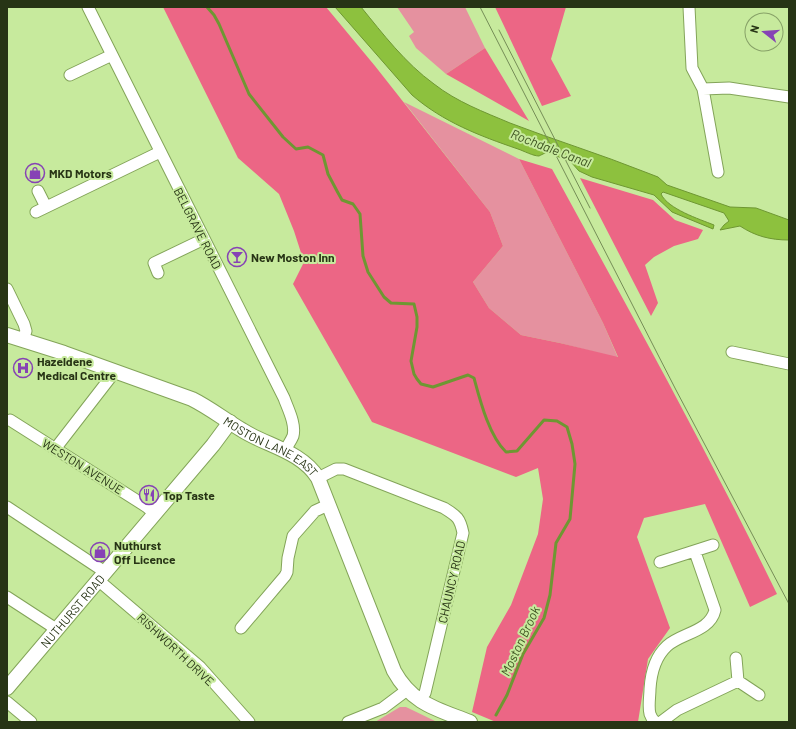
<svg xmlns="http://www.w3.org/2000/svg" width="796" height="729" font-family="Barlow,sans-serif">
	<rect width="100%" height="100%" fill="#c7ea9d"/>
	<!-- green -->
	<path fill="#e5919f" d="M397,7h68l20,41 -39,26 -30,-26 -7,-12 5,-4z
		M404,102l115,57 84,164 15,35 -58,-15 -39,-8 -32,-27 -16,-26 30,-36 -13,-34z
		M400,707h6l29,14 -1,1h-59z"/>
	<!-- forest -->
	<path fill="#ec6685" d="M163,7h163l49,59 115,146 13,34 -30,36 16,26 32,27 39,8 58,14 -15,-34 -84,-164 33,10c77,141 155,281 225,425l-27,13 -45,-103 -61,14 -7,19 33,91 -22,31 -10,63h-142l-24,-10 15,-65 24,-42 27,-71 5,-35 -5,-31 -22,9 -144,-55 -79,-138 11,-22 -10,-31 -15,-37 -41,-36z
		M495,7h71l-15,52 20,37 -29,10z
		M485,48l44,73 -83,-47z
		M580,178l73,22 22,20 28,10 -5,9 -24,7 -20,11 -9,8 13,38 -7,13z"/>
	<!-- water -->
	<path fill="#8dc13e" stroke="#6e9732" d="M335,7h26c22,27 44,56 73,77 23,18 50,28 76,39 44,17 90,31 135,49l13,5 9,8 63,22 26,1 33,12v20c-19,0 -34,-4 -49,-14l-20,4 4,-5 5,-4 -5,-8 -61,-21 -2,2c7,15 38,25 53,31l-1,4 -41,-17 -18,-17 -62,-18 -13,-6 -8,-9 -24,-10c-2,1 -6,3 -8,4 -6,0 -15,-5 -21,-7 -38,-13 -75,-27 -106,-54z"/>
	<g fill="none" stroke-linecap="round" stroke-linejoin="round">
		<!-- stream -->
		<path stroke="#6e9732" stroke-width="3" d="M207,7l7,8 5,9 30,70 34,43 13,12 12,-2 15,8 5,19 9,17 5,9 11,4 7,10 3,42 5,16 16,25 7,6 23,1 3,13v10l-6,34 3,13 3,5 4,5 12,3 35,-12 6,3c6,22 15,58 32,74l11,-1 27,-31 13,1 10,6 5,17 3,20 -5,55 -14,24 -6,52 -6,23 -21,36 -16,41 -11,20"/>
		<defs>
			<path id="minor" d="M88,7l196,391c4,11 12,26 9,38 -2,5 -6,10 -8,15
				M689,7l3,61 11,21 15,83
				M70,75l42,-20
				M703,89l26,-1 60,9
				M38,191l8,16
				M36,212l124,-60
				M158,273l-4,-10 50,-24
				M7,289l17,35 2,7 -3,9
				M732,352l57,12
				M10,420l137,87 8,7
				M55,449l55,-71 3,-8
				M318,478l18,-9h8l100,39c13,8 16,10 19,25l-38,160 -6,7
				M7,507l98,65
				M660,562l53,-17
				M98,580l102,87 49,55
				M7,597l43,28 6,5
				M241,628l44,-52 2,-4 1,-14 5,-22 22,-25 13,-6
				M736,658l2,23 21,14
				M7,702l24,20
				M348,722l35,-14 24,-18
				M655,722c-2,-2 -4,-5 -5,-8 -2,-7 0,-18 0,-25 1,-16 5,-32 17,-43 14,-13 43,-14 48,-36l-20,-58
				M661,722l16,-12 61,-29"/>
			<g id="tertiary">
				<path id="s1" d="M7,335l57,18 128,46c18,9 33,21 50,31 25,16 59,21 76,48l76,193c18,33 43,38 76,51"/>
				<path id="s2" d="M7,688l206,-243 17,-23"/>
			</g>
		</defs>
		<!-- minor casing -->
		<use href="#minor" stroke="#83a459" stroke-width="13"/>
		<!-- tertiary casing -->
		<use href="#tertiary" stroke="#83a459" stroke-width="16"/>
		<!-- minor -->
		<use href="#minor" stroke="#fff" stroke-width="11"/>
		<!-- tertiary -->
		<use href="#tertiary" stroke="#fff" stroke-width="14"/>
		<!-- tram -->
		<path stroke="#758d57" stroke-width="1" d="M480,7l196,383 113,214
			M499,30l91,178"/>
	</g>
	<!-- icons -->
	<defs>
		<symbol id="shop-ring" viewBox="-11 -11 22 22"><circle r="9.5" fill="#c7ea9d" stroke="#8642b5" stroke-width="1.5"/><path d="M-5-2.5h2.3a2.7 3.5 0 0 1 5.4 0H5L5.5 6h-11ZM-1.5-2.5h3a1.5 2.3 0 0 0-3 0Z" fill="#8642b5"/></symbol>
		<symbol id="bar-ring" viewBox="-11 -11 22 22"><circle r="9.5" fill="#c7ea9d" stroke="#8642b5" stroke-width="1.5"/><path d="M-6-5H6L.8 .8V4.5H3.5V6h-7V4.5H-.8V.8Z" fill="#8642b5"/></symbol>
		<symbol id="hospital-ring" viewBox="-11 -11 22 22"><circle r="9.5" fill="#c7ea9d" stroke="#8642b5" stroke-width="1.5"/><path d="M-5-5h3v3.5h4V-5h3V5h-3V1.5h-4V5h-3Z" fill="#8642b5"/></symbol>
		<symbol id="restaurant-ring" viewBox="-11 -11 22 22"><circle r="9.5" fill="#c7ea9d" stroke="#8642b5" stroke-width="1.5"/><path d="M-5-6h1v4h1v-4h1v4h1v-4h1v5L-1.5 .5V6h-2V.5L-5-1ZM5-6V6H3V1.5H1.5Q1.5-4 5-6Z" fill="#8642b5"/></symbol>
	</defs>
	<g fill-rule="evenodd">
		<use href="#shop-ring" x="24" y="162" width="22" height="22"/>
		<use href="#bar-ring" x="226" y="246" width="22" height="22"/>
		<use href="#hospital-ring" x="12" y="357" width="22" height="22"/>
		<use href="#restaurant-ring" x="138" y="484" width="22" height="22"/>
		<use href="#shop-ring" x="89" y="541" width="22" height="22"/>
	</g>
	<g text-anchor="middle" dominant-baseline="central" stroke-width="4" stroke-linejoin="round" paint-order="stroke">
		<!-- poi labels -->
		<g font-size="12" font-weight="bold" fill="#273415" stroke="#c7ea9d" text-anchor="start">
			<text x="49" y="173">MKD Motors</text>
			<text x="251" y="257">New Moston Inn</text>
			<text x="37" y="361">Hazeldene<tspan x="37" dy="14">Medical Centre</tspan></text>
			<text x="163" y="495">Top Taste</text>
			<text x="114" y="545">Nuthurst<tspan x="114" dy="14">Off Licence</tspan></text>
		</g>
		<!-- street labels -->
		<g font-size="12" fill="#273415" stroke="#c7ea9d">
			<text transform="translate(198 228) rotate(63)">BELGRAVE ROAD</text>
			<text stroke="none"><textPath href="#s1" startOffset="288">MOSTON LANE EAST</textPath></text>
			<text transform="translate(83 466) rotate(32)">WESTON AVENUE</text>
			<text transform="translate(451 582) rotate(-77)">CHAUNCY ROAD</text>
			<text stroke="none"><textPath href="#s2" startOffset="101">NUTHURST ROAD</textPath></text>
			<text transform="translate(176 649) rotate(43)">RISHWORTH DRIVE</text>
		</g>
		<!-- water labels -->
		<g font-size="13" font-style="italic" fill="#3d5220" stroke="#c7ea9d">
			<text transform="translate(551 148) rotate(21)">Rochdale Canal</text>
			<text transform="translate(520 641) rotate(-65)">Moston Brook</text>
		</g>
	</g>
	<!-- border -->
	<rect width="796" height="729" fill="none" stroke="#273415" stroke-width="16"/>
	<!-- north arrow -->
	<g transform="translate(764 32) rotate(287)"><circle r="19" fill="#c7ea9d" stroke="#87a167"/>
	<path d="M0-3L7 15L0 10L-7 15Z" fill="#8642b5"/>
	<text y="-6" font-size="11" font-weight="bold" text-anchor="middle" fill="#273415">N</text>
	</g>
</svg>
